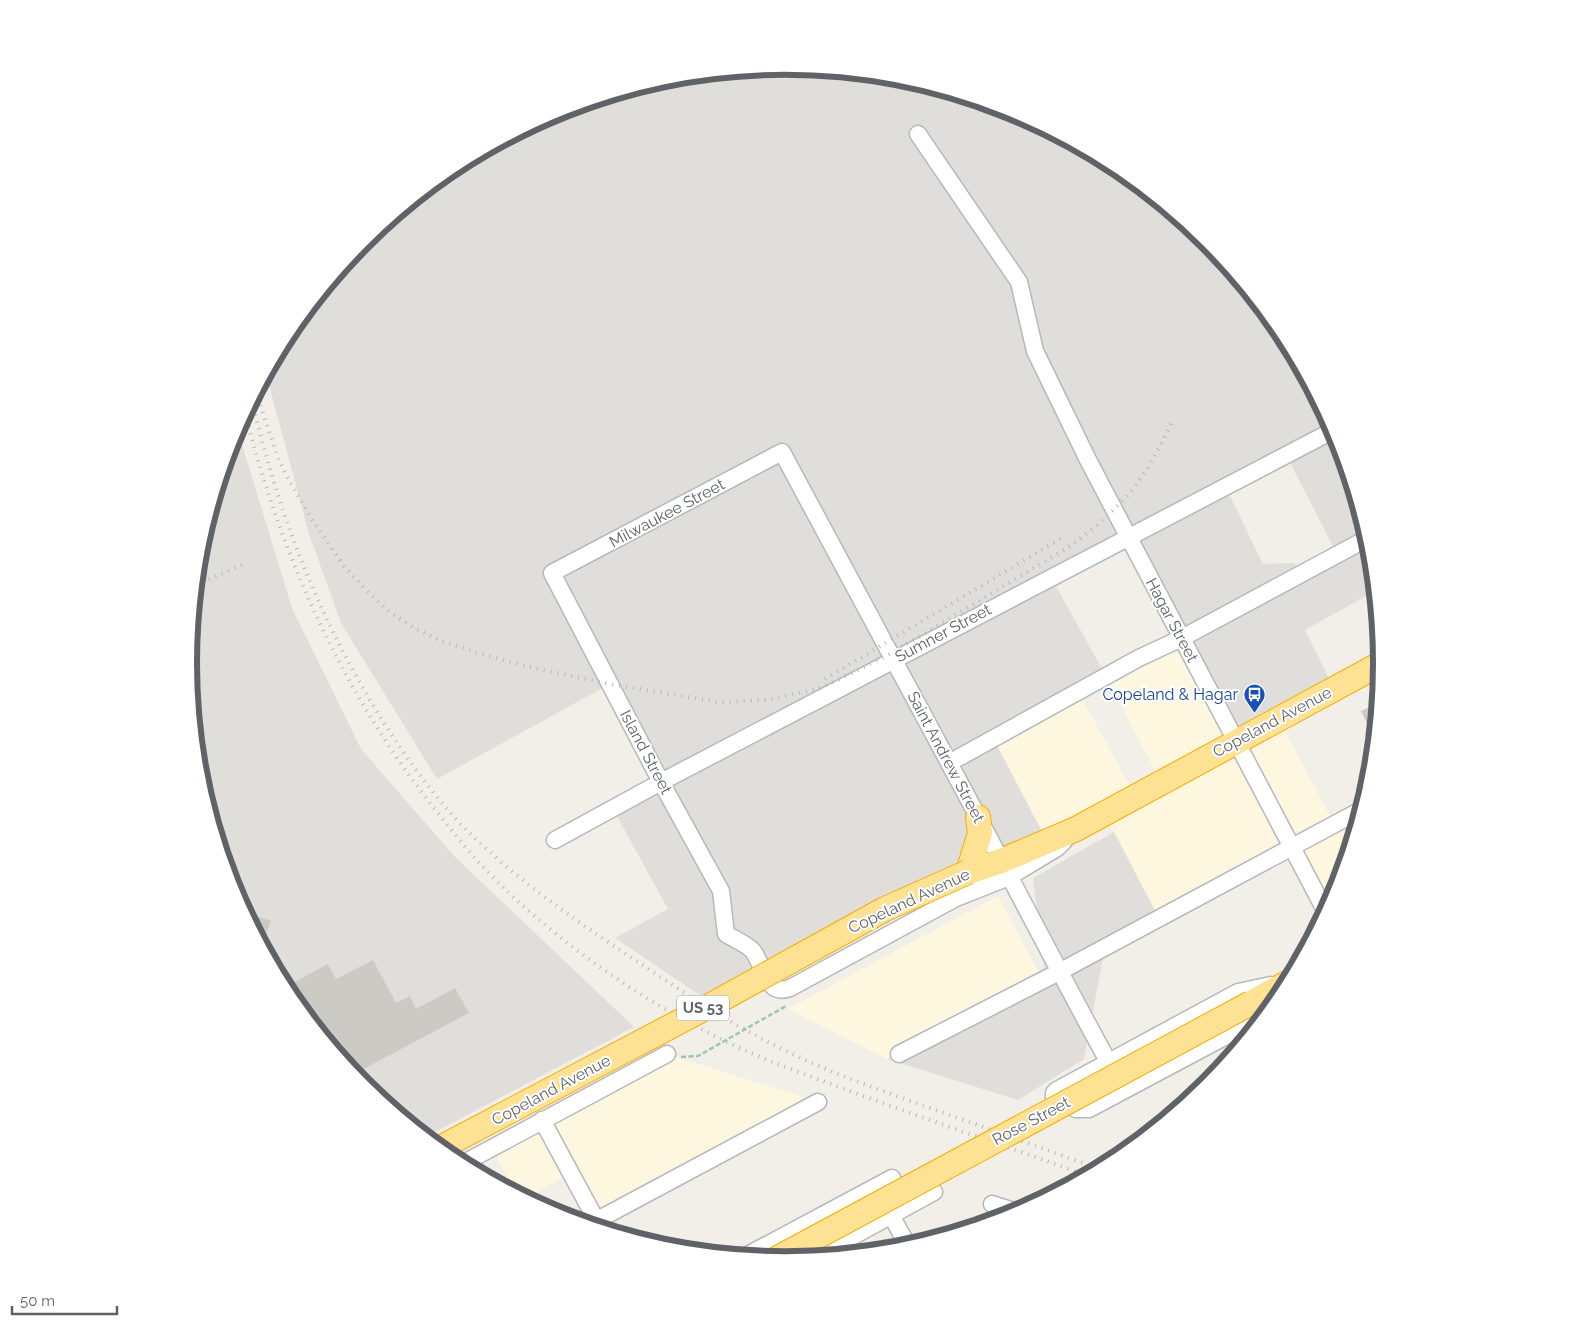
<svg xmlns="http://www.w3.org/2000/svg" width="1570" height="1326" font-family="Raleway,sans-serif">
	<rect width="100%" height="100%" fill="#f1efe8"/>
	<!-- commercial -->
	<path fill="#fef7e0" d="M1182,638l97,81 55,105 27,-14 -25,82 -10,20 -34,-65 -133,71 -55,-104 -57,27 -54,-103 85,-47 57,105 26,-14 -55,-106z
		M998,896l41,78 -140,80 -12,5 -99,-50z
		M667,1054l151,48 -222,119 -25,-48 -45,25 -11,-6 -23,-44z"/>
	<!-- industrial -->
	<path fill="#e0deda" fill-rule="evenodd" d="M785,66l117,12 112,34 103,55 90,74 74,91 55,103 34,112 5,44 -70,39 29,59 -98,52 -108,-204 -77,40 55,99 -113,62 54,103 -334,163 -98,-66 53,-29 -55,-100 48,-27 -51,-98 -173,95 -96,-156 -32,-89 -43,-160 23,-43 74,-90 91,-74 103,-55 112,-34zM1286,455l51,99 -29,16 -16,-7 -29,1 -38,-78z
		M237,428l55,180 69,141 94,108 179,170 -195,103 -14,6 -62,-51 -74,-91 -55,-103 -34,-112 -12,-116 12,-117 34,-112z
		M1114,832l45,86 -54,29 -21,112 -66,41 -131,-41 159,-73 -13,-108z"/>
	<!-- building -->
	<path fill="#cccac5" d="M1378,703l-1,10 -3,25 -13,-27z
		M245,912l26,9 -9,24 -10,-20z
		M373,960l23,43 14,-7 6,13 39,-21 14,25 -115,61 -64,-78 -5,-9 43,-23 8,15z"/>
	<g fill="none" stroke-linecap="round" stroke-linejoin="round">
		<defs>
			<path id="minor" d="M918,134l101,148 16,69 53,109 238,452
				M949,763l190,-105 43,-20 186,-100
				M555,840l106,-58 673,-352
				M1064,841l-7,7 -48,29 -53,21 -166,90c-25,9 -26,-23 -37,-37 -6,-7 -19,-12 -27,-17l-5,-43 -60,-109 -109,-209 230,-121c65,121 130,242 195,363 44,83 87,166 132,248
				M1271,985l-33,7 -181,98 -3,3v5l22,11h13l169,-90 25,-27
				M899,1054l160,-82 302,-162
				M542,1120l58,107
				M462,1164l205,-110
				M992,1204l25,8
				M891,1215l17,31
				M590,1224l228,-122
				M746,1256l146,-78
				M815,1257l119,-65"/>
			<path id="highway" d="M968,872l33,-11 75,-32 306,-166
				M968,872l12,-39 -2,-16
				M1251,1003l36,-20"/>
		</defs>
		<!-- minor casing -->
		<use href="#minor" stroke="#b5b8bc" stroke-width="19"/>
		<!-- highway casing -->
		<use href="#highway" stroke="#f9ab00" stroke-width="26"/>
		<!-- path -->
		<path stroke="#9cc7a9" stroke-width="2.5" stroke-dasharray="5 2.5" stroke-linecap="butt" d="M681,1057l17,-1 88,-50"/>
		<!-- minor -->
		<use href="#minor" stroke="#fff" stroke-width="16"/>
		<!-- highway -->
		<use href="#highway" stroke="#fde293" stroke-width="24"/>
		<!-- rail -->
		<path stroke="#b6b7b8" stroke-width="4" stroke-dasharray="1 6" stroke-linecap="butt" d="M256,392l21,63 10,22 26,44 31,45 22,24 24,22 24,16 25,12 38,13 61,16 72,15 108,18 48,-2 51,-11 23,-10 50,-25 179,-107c23,-17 45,-35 63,-57 17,-21 29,-46 41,-70
			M252,401c27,114 65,213 127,314 29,46 61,91 101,128 48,45 101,81 155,117 52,35 105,70 162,96 42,20 86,35 130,51 57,20 115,41 172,62
			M245,413c38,150 102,289 200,409 19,24 39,47 61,68 64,61 138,111 217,150 44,22 90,37 135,54 76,28 152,54 228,81
			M196,585l50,-22
			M825,679l240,-143"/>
		<defs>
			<path id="highway-bridge" d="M440,1148l273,-144 172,-95 83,-37
				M776,1259l475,-256"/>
		</defs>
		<!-- highway-bridge casing -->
		<use href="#highway-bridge" stroke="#f9ab00" stroke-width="26" stroke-linecap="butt"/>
		<!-- highway-bridge -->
		<use href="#highway-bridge" stroke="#fde293" stroke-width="24"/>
	</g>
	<!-- icons -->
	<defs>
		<symbol id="bus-pin" viewBox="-11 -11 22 30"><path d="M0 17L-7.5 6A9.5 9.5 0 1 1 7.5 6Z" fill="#1a4fb4" stroke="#fff"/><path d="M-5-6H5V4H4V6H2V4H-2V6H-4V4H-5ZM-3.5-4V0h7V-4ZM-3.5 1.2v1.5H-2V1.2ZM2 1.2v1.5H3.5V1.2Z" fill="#fff"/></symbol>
	</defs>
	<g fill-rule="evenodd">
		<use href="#bus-pin" x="1242" y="682" width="25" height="34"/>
	</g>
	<g text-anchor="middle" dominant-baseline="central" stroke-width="4" stroke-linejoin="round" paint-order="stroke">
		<!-- shield labels -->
		<rect fill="#fff" stroke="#8f9295" stroke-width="1" x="677" y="995.5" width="52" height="25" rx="4"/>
		<g font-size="15" font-weight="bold" fill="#5f6368">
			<text x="703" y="1008">US 53</text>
		</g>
		<!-- street labels -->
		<g font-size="16" fill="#5f6368" stroke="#fff">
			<text transform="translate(667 513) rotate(-28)">Milwaukee Street</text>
			<text transform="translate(1172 620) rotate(62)">Hagar Street</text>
			<text transform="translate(943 633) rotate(-28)">Sumner Street</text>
			<text transform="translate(1272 722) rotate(-28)">Copeland Avenue</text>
			<text transform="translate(646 752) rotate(62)">Island Street</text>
			<text transform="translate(946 757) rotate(62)">Saint Andrew Street</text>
			<text transform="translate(909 901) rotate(-25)">Copeland Avenue</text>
			<text transform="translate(551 1090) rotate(-28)">Copeland Avenue</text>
			<text transform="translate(1031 1121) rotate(-28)">Rose Street</text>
		</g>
		<!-- transit labels -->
		<g font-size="16" fill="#164399" stroke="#fff" text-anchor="end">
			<text x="1238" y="694">Copeland &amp; Hagar</text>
		</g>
	</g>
	<!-- crop -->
	<path d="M0 0H1570V1326H0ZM197 663a588 588 0 1 1 1176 0a588 588 0 1 1-1176 0Z" fill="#fff" fill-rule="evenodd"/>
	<path fill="none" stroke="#5f6368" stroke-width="6" d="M197 663a588 588 0 1 1 1176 0a588 588 0 1 1-1176 0Z"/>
	<!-- scale -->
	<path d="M12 1306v8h105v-8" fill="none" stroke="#5f6368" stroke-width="2.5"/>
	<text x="20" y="1306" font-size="15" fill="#5f6368" stroke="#ffffff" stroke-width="4" paint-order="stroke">50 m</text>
</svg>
